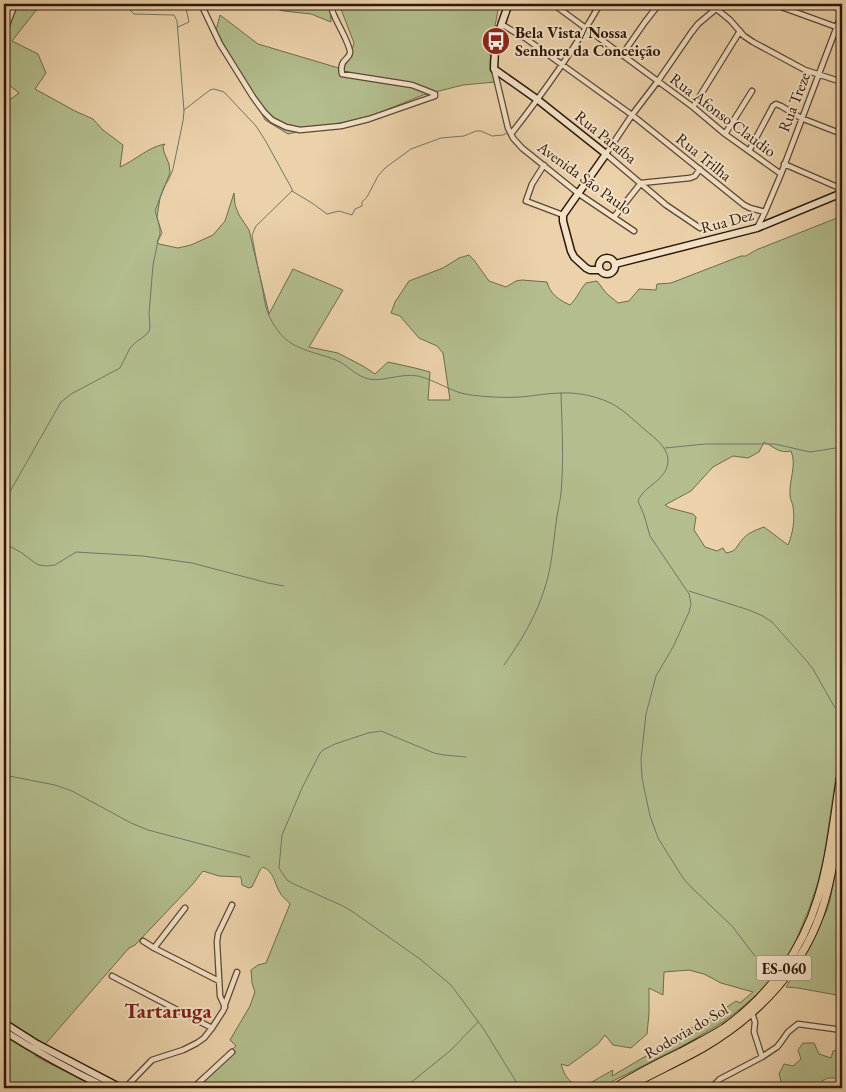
<svg xmlns="http://www.w3.org/2000/svg" width="846" height="1092" font-family="'EB Garamond',serif">
	<rect width="100%" height="100%" fill="#ecd2ab"/>
	<filter id="stains"><feTurbulence type="fractalNoise" baseFrequency=".004" numOctaves="4"/><feColorMatrix values="0 0 0 0 .2 0 0 0 0 .09 0 0 0 0 .02 0 0 0 .5 -.17"/></filter>
	<radialGradient id="worn" r=".72"><stop offset=".6" stop-color="#630" stop-opacity="0"/><stop offset="1" stop-color="#630" stop-opacity=".3"/></radialGradient>
	<!-- green -->
	<path fill="#b3bd8d" stroke="#706a4b" fill-rule="evenodd" d="M10,4h31l-29,37 26,13 8,19 -11,16 40,22 18,8 10,11 20,15 -3,22c16,-7 28,-20 45,-23l-2,3 1,5 5,12 1,9 -10,25 -3,19 3,12v6l-3,7 2,2 19,4 13,-3 22,-10 12,-14 9,-28 1,12 4,10 10,15 20,84 24,-45 50,21 -34,57 29,6 25,13 12,8 13,-12 27,6 15,4 -2,28h22l-7,-47 -6,-7 -18,-8 -19,-22 -9,-3 4,-11 14,-21 34,-13 16,-10 10,-3 5,5 15,21 17,6 10,-6 6,-1 25,2c3,12 12,18 23,23 8,-8 9,-14 16,-22l11,-2 9,12 12,10 11,-2 10,-12 17,1 1,-6 14,-1 70,-27h5l10,-6 86,-34v521l-18,119 -6,26 -9,27 -16,39 -13,20 -17,21 -23,20 -17,13 -37,22 -75,38 -8,6h-415l48,-42 -6,-6 20,-34 5,-14 -3,-9 -1,-13 7,-5 8,-2 24,-59c-3,-4 -9,-8 -11,-13 -5,-9 -5,-19 -16,-24l-3,3 -8,17 -3,1 -7,-3 -1,-8 -22,-1 -16,-5 -11,14 -57,60 -6,3 -94,108 64,32h-95v-984l15,-11 -15,-12v-63zM764,442c10,5 16,12 27,9 6,14 -2,29 -1,44 0,4 2,7 3,11 2,14 0,27 -5,39l-24,-18c-8,3 -17,6 -22,13 -7,8 -5,11 -16,13l-3,-5 -6,3 -12,-4 -11,-17 2,-13 -3,-3 -23,-6 -5,-3 26,-14 22,-24 20,-11 15,2 11,-6zM689,970l15,4 17,9 32,9 -13,11 -4,-2c-9,6 -18,12 -27,18 -12,7 -24,10 -34,20l-63,37 1,-6 -32,18c-13,-7 -16,-11 -20,-24l7,2 30,-22 7,-9 8,10 18,3 16,-14 2,-20v-26l14,7 1,-23z
		M259,4h71l1,18 -20,-8 -27,-3z
		M339,4h160l-9,50 5,28 -32,3 -40,10 -54,22 -81,17 -23,-14 -12,-25 -37,-64 4,-16 38,29 84,25 9,-15 3,-11z
		M842,838v158l-44,-8 -12,-1 12,-19 29,-58 3,-10z
		M803,1043h11l5,11 12,4 2,-7 9,-1v28h-14l-6,3 -3,7h-36l-4,-14 5,-10 9,2 8,-7 -3,-9z"/>
	<g fill="none" stroke-linecap="round" stroke-linejoin="round">
		<!-- stream -->
		<path stroke="#6d7868" stroke-width="1" d="M589,19l6,-15
			M178,27l11,-5 -4,-18
			M184,110l26,-20 4,-1 10,3 32,34 9,14 27,49v2l20,12 15,11 12,-3 13,4 3,-6 7,-3v-4l5,-5 11,-21 7,-8 26,-19 30,-11 23,-2 12,-5h5l11,5 11,-1 6,-3
			M292,191l-36,35 -4,9c3,19 7,37 11,56 1,7 2,15 5,22 2,6 7,14 11,19 15,20 41,20 61,30 9,5 18,15 29,17 14,3 31,-6 49,-3 18,4 34,17 53,19 16,2 33,3 49,2 14,-1 28,-4 41,-4 18,-1 40,4 55,13 11,7 20,16 29,24 9,7 22,17 23,29 1,21 -24,26 -30,42l6,14 6,21 39,58 2,10 -2,8 -16,35 -17,29 -10,38 -5,45 1,19 8,38 8,22 25,40 9,10 40,38 23,30
			M665,448l40,-4h70l35,8 32,-5
			M4,502l57,-100 10,-8 49,-26 10,-20 6,-6 10,-7 3,-4 1,-5 -1,-12 4,-49 5,-24 4,-8 -7,-22 9,-24 5,-8 4,-10 10,-48 1,-10 -7,-90 -3,-6 -40,-1 -4,-4 -2,-6
			M4,543l18,10 13,10 4,2 7,1 9,-1 21,-13 67,4 49,7 76,20 16,3
			M689,591l60,19 14,6 9,6 32,36 9,11 22,39
			M504,665c17,-24 33,-50 41,-78 7,-21 8,-42 11,-64 1,-10 4,-20 5,-30 3,-33 1,-67 0,-100
			M466,757l-22,-2 -10,-2 -53,-22 -13,2 -33,11 -12,6 -3,3 -18,35 -20,47 -3,33 8,12 7,4 49,22 10,6 67,47 31,26 32,43 37,60
			M4,775l51,10 17,6 59,32 17,7 102,27
			M404,1088l46,-37 28,-29"/>
		<defs>
			<path id="street" d="M201,4l19,40 33,53 11,15 8,8 14,7 14,3 41,-4 28,-7 66,-23v-2l-23,-9 -70,-11c-3,-15 7,-14 8,-21 1,-7 -13,-30 -16,-38 -2,-3 -2,-7 -3,-11
				M553,4l140,103 32,27 56,40
				M713,4l6,7 11,9 14,16 9,6 52,28 37,12
				M773,4l69,25
				M501,24l24,14 107,77 112,90 6,3 15,4
				M4,33l11,-29
				M622,55l23,-33 14,-18
				M494,69l14,59 5,10 9,10 57,46 55,37
				M693,107l47,-76
				M511,134c33,-42 63,-84 89,-130
				M725,134l27,-43
				M749,151l24,-45 3,-2 5,2 20,12 41,16
				M784,164l58,25
				M544,165l-12,19 -6,17 37,14
				M614,217l27,-34 49,-5 5,-2 5,-7
				M700,228l-34,-23 -60,-51 26,-39 26,-34 33,-48 7,-9 19,-16
				M757,228l8,-16 16,-38 61,-161
				M143,941l11,7 65,33
				M154,948l31,-40
				M112,976l100,52
				M224,1007l13,-35
				M752,1013l3,9 -1,10 8,25
				M125,1088l27,-28 31,-10 14,-7 7,-5 8,-10 11,-17 2,-4 -5,-11 -3,-54 1,-8 14,-29
				M193,1088l39,-36
				M711,1088l9,-9 42,-22 15,-10 4,-5 7,-10 10,-8 44,6"/>
			<path id="secondary" d="M509,4c-9,21 -15,42 -15,65l44,31 68,54 -43,61v6l8,30 3,6 12,11 4,2h10
				M599 266a8 8 0 1 1 16 0a8 8 0 1 1-16 0Z
				M615,264l142,-36 85,-35
				M4,1023l33,21 84,44
				M4,1031c33,21 68,40 103,57"/>
			<path id="primary" d="M614,1088c21,-13 44,-25 67,-36 14,-8 29,-15 43,-24 45,-32 78,-77 94,-130 13,-42 17,-88 24,-131
				M626,1088c25,-14 52,-26 77,-40 56,-33 102,-81 121,-145 9,-30 13,-62 18,-93"/>
		</defs>
		<!-- street casing -->
		<use href="#street" stroke="#5c4632" stroke-width="7"/>
		<!-- secondary casing -->
		<use href="#secondary" stroke="#2c1809" stroke-width="9"/>
		<!-- primary casing -->
		<use href="#primary" stroke="#2c1809" stroke-width="9"/>
		<!-- street -->
		<use href="#street" stroke="#f3e2c8" stroke-width="4.5"/>
		<!-- secondary -->
		<use href="#secondary" stroke="#f3e2c8" stroke-width="6"/>
		<!-- primary -->
		<use href="#primary" stroke="#ecd2ab" stroke-width="7"/>
	</g>
	<!-- icons -->
	<defs>
		<symbol id="bus-disc" viewBox="-11 -11 22 22"><circle r="9.5" fill="#8f2418" stroke="#f3e2c8"/><path d="M-5-6H5V4H4V6H2V4H-2V6H-4V4H-5ZM-3.5-4V0h7V-4ZM-3.5 1.2v1.5H-2V1.2ZM2 1.2v1.5H3.5V1.2Z" fill="#fff"/></symbol>
	</defs>
	<g fill-rule="evenodd">
		<use href="#bus-disc" x="480" y="25" width="32" height="32"/>
	</g>
	<g text-anchor="middle" dominant-baseline="central" stroke-width="4" stroke-linejoin="round" paint-order="stroke">
		<!-- shield labels -->
		<rect fill="#f3e2c8" stroke="#685542" stroke-width="1" x="756.5" y="955.5" width="55" height="25" rx="4"/>
		<g font-size="15" font-weight="bold" fill="#2c1809">
			<text x="784" y="968">ES-060</text>
		</g>
		<!-- poi labels -->
		<g font-size="16" font-weight="bold" fill="#2c1809" stroke="#f3e2c8" text-anchor="start">
			<text x="515" y="32">Bela Vista/Nossa<tspan x="515" dy="18">Senhora da Conceição</tspan></text>
		</g>
		<!-- street labels -->
		<g font-size="16" fill="#2c1809" stroke="#f3e2c8">
			<text transform="translate(794 102) rotate(-69)">Rua Treze</text>
			<text transform="translate(723 115) rotate(37)">Rua Afonso Claudio</text>
			<text transform="translate(606 137) rotate(39)">Rua Paraíba</text>
			<text transform="translate(704 157) rotate(39)">Rua Trilha</text>
			<text transform="translate(585 178) rotate(36)">Avenida São Paulo</text>
			<text transform="translate(727 221) rotate(-15)">Rua Dez</text>
			<text transform="translate(686 1031) rotate(-30)">Rodovia do Sol</text>
		</g>
		<!-- district labels -->
		<g font-size="21" font-weight="bold" fill="#7a1f14" stroke="#f3e2c8">
			<text x="168" y="1010">Tartaruga</text>
		</g>
	</g>
	<!-- margin -->
	<rect width="846" height="1092" fill="none" stroke="#ecd2ab" stroke-width="20"/>
	<rect x="5" y="5" width="836" height="1082" fill="none" stroke="#2c1809" stroke-width="2.5"/>
	<rect x="10" y="10" width="826" height="1072" fill="none" stroke="#2c1809"/>
	<rect width="100%" height="100%" filter="url(#stains)"/>
	<rect width="100%" height="100%" fill="url(#worn)"/>
</svg>
